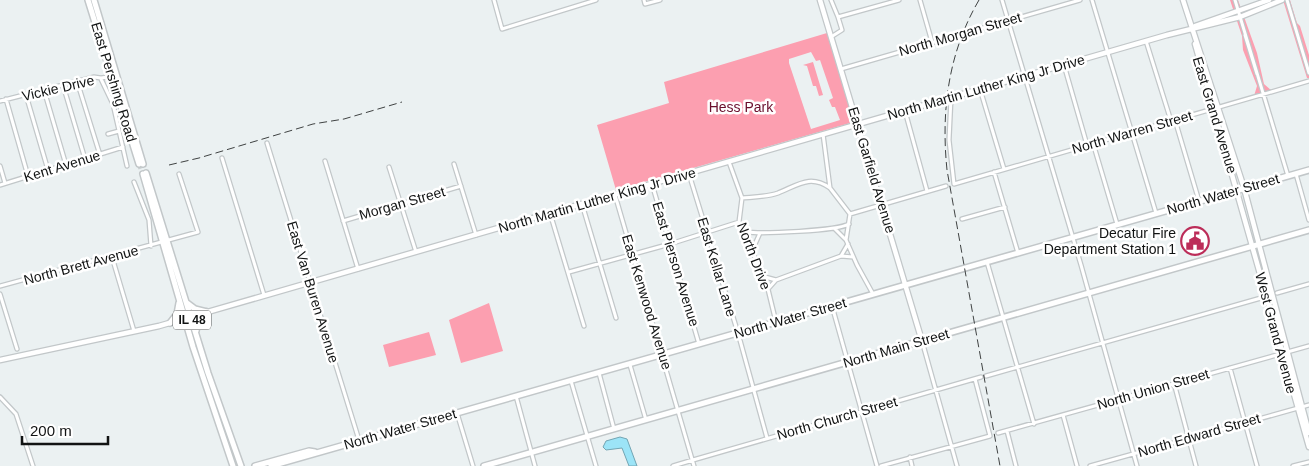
<svg xmlns="http://www.w3.org/2000/svg" width="1309" height="466" font-family="Helvetica,sans-serif">
	<rect width="100%" height="100%" fill="#ebf1f2"/>
	<!-- green -->
	<path fill="#fc9fb0" fill-rule="evenodd" d="M1230,0h8l19,53 7,31 8,7 -18,5 3,-10 -14,-36 -1,-14z
		M1283,0h7l7,23 3,3 9,29v23h-2z
		M827,33l27,89 -238,68 -19,-65 72,-22 -5,-21zM811,52l5,9 4,-1 13,38 -4,2 3,7h3l5,13 -29,9 -22,-66v-4z
		M813,62l10,33 -4,1 -3,-10h-3l-6,-20 -4,-1z
		M489,303l14,48 -42,12 -12,-43z
		M429,332l7,23 -47,12 -6,-22z"/>
	<!-- water -->
	<path fill="#9ce4f7" stroke="#72a5b3" d="M620,437l7,2 10,27h-8l-7,-18 -16,2 -3,-3 3,-6z"/>
	<g fill="none" stroke-linecap="round" stroke-linejoin="round">
		<!-- primary-tunnel -->
		<path stroke="#cad0d1" stroke-width="5" stroke-dasharray="5 2.5" stroke-linecap="butt" d="M139,164l4,10"/>
		<defs>
			<path id="street" d="M494,0l8,29 94,-29
				M644,0l1,4 15,-4
				M831,0l7,17
				M920,0l12,42
				M1002,0l79,265 56,201
				M1092,0l64,213
				M1235,0l53,176
				M1287,0l22,73
				M1245,35l12,39
				M831,37l11,-7 -4,-13 61,-17
				M1146,41l25,80
				M1064,65l23,80
				M841,69l239,-69
				M101,79l12,25 14,62
				M77,81l23,74
				M63,85l22,74
				M980,89l24,80
				M44,90l22,75
				M26,95l22,75
				M951,98l-2,42 5,44 355,-103
				M6,99l22,77
				M0,101l94,-24 7,1 13,-2
				M905,111l22,80
				M1175,120l24,81
				M108,134l11,-3
				M823,134l7,54 20,26 -4,26 11,25 16,29
				M267,143l92,297
				M1093,143l24,81
				M222,158l42,137
				M325,161l33,108
				M729,162l13,36 -3,24 9,13 9,30 8,12 11,45
				M454,164l22,71
				M0,166l5,17
				M389,167l27,85
				M994,172l24,81
				M689,174l49,159 29,105
				M1296,174l13,46
				M134,182l15,38 2,26
				M652,184l47,160
				M0,185l123,-38
				M615,195l79,271
				M742,198c12,-1 25,-1 36,-5 20,-8 32,-19 52,-5
				M582,204l34,114
				M550,213l34,113
				M850,214l96,-28
				M962,219l43,-12
				M343,221l118,-35
				M835,229l11,11
				M746,232c16,2 91,-1 103,-8
				M752,251l8,-18
				M841,256l7,-12
				M112,257l22,74
				M987,262l47,162
				M569,272l101,-28 69,-22
				M765,277l11,3 65,-24 12,1
				M0,286l198,-54 -19,-58
				M768,289l8,-9
				M1277,293l32,-9
				M0,294l17,55
				M832,306l45,160
				M922,341l35,125
				M630,365l16,55
				M1230,368l27,98
				M599,373l15,56
				M986,376l282,-80
				M571,381l25,85
				M1174,383l22,83
				M516,396l19,70
				M0,397l16,17 17,52
				M457,413l16,53
				M1063,415l14,51
				M1007,431l9,35
				M998,433l311,-87
				M910,457l2,9
				M693,460l288,-83
				M673,466l20,-6
				M881,466l109,-30 -15,-57
				M1090,466l219,-61
				M1293,466l16,-4"/>
			<path id="secondary" d="M820,0l102,341
				M1183,0l61,188 65,245
				M1195,26l74,-26
				M1195,44l114,403
				M0,360l159,-34 1008,-291 73,-18 42,-17"/>
			<path id="primary" d="M88,0l51,164
				M94,0l49,164
				M146,173l62,200 33,93
				M143,174l50,173 40,119
				M187,303l8,6 12,3
				M170,323l7,-9 2,-11
				M196,331l2,-10 9,-9
				M255,466l54,-15 6,1
				M271,466l1038,-296
				M484,466l825,-236"/>
		</defs>
		<!-- street casing -->
		<use href="#street" stroke="#c2c7c9" stroke-width="5.5"/>
		<!-- secondary casing -->
		<use href="#secondary" stroke="#c2c7c9" stroke-width="7"/>
		<!-- primary casing -->
		<use href="#primary" stroke="#c2c7c9" stroke-width="8"/>
		<!-- street -->
		<use href="#street" stroke="#fff" stroke-width="3"/>
		<!-- secondary -->
		<use href="#secondary" stroke="#fff" stroke-width="4.5"/>
		<!-- primary -->
		<use href="#primary" stroke="#fff" stroke-width="5"/>
		<!-- rail -->
		<path stroke="#3f4242" stroke-width="1" stroke-dasharray="8 4" stroke-linecap="butt" d="M979,0c-31,53 -38,111 -32,170l53,296
			M169,165l30,-7 114,-34 31,-5 58,-17"/>
	</g>
	<!-- icons -->
	<defs>
		<symbol id="civic-ring" viewBox="-11 -11 22 22"><circle r="9.5" fill="#fff" stroke="#bc2d59" stroke-width="1.5"/><path d="M-.6-6.5H3V-4.5H.6V-3L4-1V1h2V6H-6V1h2V-1L-.6-3ZM-1.2 2.5V6h2.4V2.5Z" fill="#bc2d59"/></symbol>
	</defs>
	<g fill-rule="evenodd">
		<use href="#civic-ring" x="1179" y="225" width="32" height="32"/>
	</g>
	<g text-anchor="middle" dominant-baseline="central" stroke-width="5" stroke-linejoin="round" paint-order="stroke">
		<!-- shield labels -->
		<rect fill="#fff" stroke="#585a5a" stroke-width="1" x="173" y="310.5" width="38" height="19" rx="4"/>
		<g font-size="12" font-weight="bold" fill="#111313">
			<text x="192" y="320">IL 48</text>
		</g>
		<!-- street labels -->
		<g font-size="14" fill="#111313" stroke="#fff">
			<text transform="translate(960 34) rotate(-16)">North Morgan Street</text>
			<text transform="translate(114 82) rotate(73)">East Pershing Road</text>
			<text transform="translate(986 87) rotate(-16)">North Martin Luther King Jr Drive</text>
			<text transform="translate(58 88) rotate(-13)">Vickie Drive</text>
			<text transform="translate(1215 115) rotate(73)">East Grand Avenue</text>
			<text transform="translate(1132 132) rotate(-16)">North Warren Street</text>
			<text transform="translate(62 166) rotate(-17)">Kent Avenue</text>
			<text transform="translate(872 170) rotate(73)">East Garfield Avenue</text>
			<text transform="translate(1223 194) rotate(-16)">North Water Street</text>
			<text transform="translate(597 200) rotate(-16)">North Martin Luther King Jr Drive</text>
			<text transform="translate(402 203) rotate(-16)">Morgan Street</text>
			<text transform="translate(754 256) rotate(69)">North Drive</text>
			<text transform="translate(676 264) rotate(73)">East Pierson Avenue</text>
			<text transform="translate(81 265) rotate(-15)">North Brett Avenue</text>
			<text transform="translate(717 267) rotate(73)">East Kellar Lane</text>
			<text transform="translate(313 292) rotate(73)">East Van Buren Avenue</text>
			<text transform="translate(647 302) rotate(73)">East Kenwood Avenue</text>
			<text transform="translate(790 318) rotate(-16)">North Water Street</text>
			<text transform="translate(1276 333) rotate(75)">West Grand Avenue</text>
			<text transform="translate(896 348) rotate(-16)">North Main Street</text>
			<text transform="translate(1153 389) rotate(-16)">North Union Street</text>
			<text transform="translate(837 418) rotate(-16)">North Church Street</text>
			<text transform="translate(400 429) rotate(-16)">North Water Street</text>
			<text transform="translate(1199 435) rotate(-16)">North Edward Street</text>
		</g>
		<!-- park labels -->
		<g font-size="14" fill="#6a0f2d" stroke="#fff">
			<text x="741" y="107">Hess Park</text>
		</g>
		<!-- poi labels -->
		<g font-size="14" fill="#111313" stroke="#fff" text-anchor="end">
			<text x="1176" y="233">Decatur Fire<tspan x="1176" dy="16">Department Station 1</tspan></text>
		</g>
	</g>
	<!-- scale -->
	<path d="M22 436v8h86v-8" fill="none" stroke="#111313" stroke-width="2.5"/>
	<text x="30" y="436" font-size="15" fill="#111313" stroke="#ffffff" stroke-width="4" paint-order="stroke">200 m</text>
</svg>
